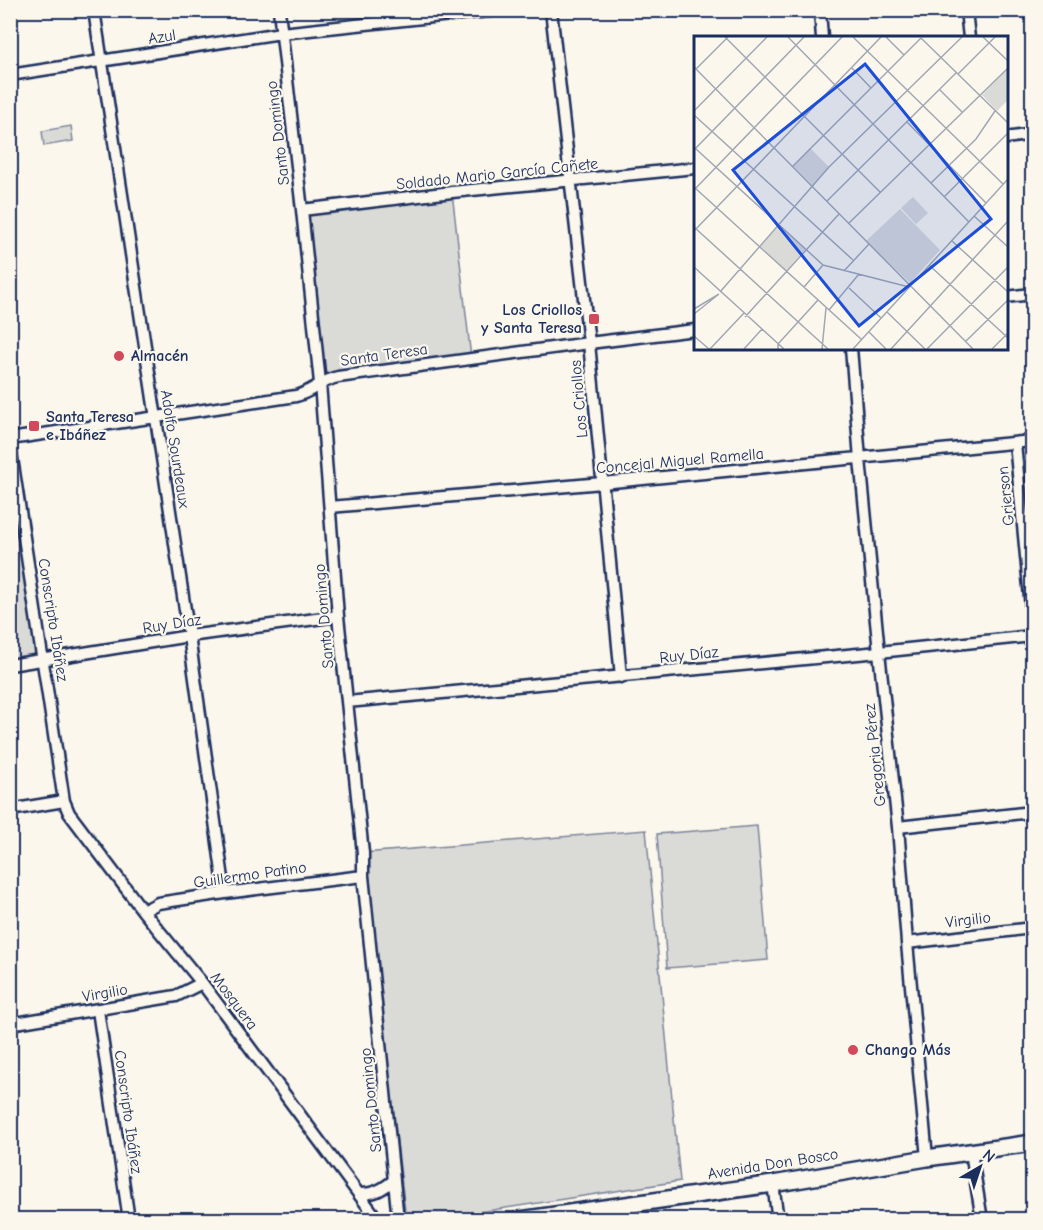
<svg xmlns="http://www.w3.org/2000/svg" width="1043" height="1230" font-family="'Comic Neue',sans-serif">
	<rect width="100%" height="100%" fill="#fbf7ec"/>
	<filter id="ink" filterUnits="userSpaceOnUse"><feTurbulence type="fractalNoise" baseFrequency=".0167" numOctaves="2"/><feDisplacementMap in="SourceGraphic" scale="12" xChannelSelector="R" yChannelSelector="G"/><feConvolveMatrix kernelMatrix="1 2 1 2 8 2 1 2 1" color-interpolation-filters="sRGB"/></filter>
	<g filter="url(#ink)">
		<!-- green -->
		<path fill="#dadad7" stroke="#7a849a" stroke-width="1.5" d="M71,126l2,15 -29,5 -2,-15z
			M452,192l19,166 -151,25 -18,-173z
			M10,445l34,215 -34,5z
			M757,826l11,134 -101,8 -10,-134z
			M646,830l34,351 -246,38h-28l-43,-366z"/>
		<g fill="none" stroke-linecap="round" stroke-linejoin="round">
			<defs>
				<path id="street" d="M94,10l95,626 36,257
					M279,10l23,200 18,173 18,233 25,237v23l35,344
					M551,10l38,333 32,334
					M820,10l2,28
					M966,10l3,28
					M10,75l271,-42 217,-23
					M1006,138l26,-4
					M302,210l150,-18 243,-24
					M1006,297l26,-3
					M851,348l9,111 19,193 19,175 9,116 20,215
					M10,439l286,-43c16,-4 26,-16 42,-19l251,-34 106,-13
					M1015,443l17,175
					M10,445l54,356 5,12 74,98 59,72 176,237
					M330,507l272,-24 430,-42
					M10,665l179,-29 149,-20
					M347,702l532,-50 153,-16
					M10,810l54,-9
					M898,827l134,-15
					M143,911l15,-8 67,-10 138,-17
					M907,943l125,-15
					M98,1010l31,210
					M10,1024l166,-28 26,-13
					M971,1152l11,68
					M773,1184l5,36
					M360,1194c15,0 23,-5 34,-14"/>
				<path id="secondary" d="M520,1220l253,-36 154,-26 105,-15"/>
			</defs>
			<!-- street casing -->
			<use href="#street" stroke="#1b2f5e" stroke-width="15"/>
			<!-- secondary casing -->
			<use href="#secondary" stroke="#1b2f5e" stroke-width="20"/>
			<!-- street -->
			<use href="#street" stroke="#fbf7ec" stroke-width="10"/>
			<!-- secondary -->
			<use href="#secondary" stroke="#fbf7ec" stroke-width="15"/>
		</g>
	</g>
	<!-- markers -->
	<g fill="#d1495b" stroke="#fbf7ec" stroke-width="2">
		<rect x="588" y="313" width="12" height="12" rx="3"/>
		<circle cx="119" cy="356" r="6"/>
		<rect x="28" y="420" width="12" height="12" rx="3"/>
		<circle cx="853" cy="1050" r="6"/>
	</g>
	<g text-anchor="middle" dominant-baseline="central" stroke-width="4.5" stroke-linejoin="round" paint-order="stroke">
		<!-- street labels -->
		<g font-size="16" fill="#1b2f5e" stroke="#fbf7ec">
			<text transform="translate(162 37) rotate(-9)">Azul</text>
			<text transform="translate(278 133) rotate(-97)">Santo Domingo</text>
			<text transform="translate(497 174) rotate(-6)">Soldado Mario García Cañete</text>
			<text transform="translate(384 355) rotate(-8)">Santa Teresa</text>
			<text transform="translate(579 399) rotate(-95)">Los Criollos</text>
			<text transform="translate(175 449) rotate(81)">Adolfo Sourdeaux</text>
			<text transform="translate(680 461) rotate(-5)">Concejal Miguel Ramella</text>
			<text transform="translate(1006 496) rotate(-96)">Grierson</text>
			<text transform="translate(324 616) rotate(-95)">Santo Domingo</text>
			<text transform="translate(53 620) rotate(81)">Conscripto Ibáñez</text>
			<text transform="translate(172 624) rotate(-9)">Ruy Díaz</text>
			<text transform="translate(689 655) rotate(-6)">Ruy Díaz</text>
			<text transform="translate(875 755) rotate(-96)">Gregoria Pérez</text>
			<text transform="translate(250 875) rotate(-8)">Guillermo Patino</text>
			<text transform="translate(968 920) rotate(-7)">Virgilio</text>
			<text transform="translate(105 993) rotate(-10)">Virgilio</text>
			<text transform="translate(234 1001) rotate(53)">Mosquera</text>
			<text transform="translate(371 1100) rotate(-96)">Santo Domingo</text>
			<text transform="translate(128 1112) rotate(82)">Conscripto Ibáñez</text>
			<text transform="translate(773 1164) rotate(-9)">Avenida Don Bosco</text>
		</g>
		<!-- poi labels -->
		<g font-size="16" font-weight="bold" fill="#1b2f5e" stroke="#fbf7ec" text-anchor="start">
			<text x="582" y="310" text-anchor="end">Los Criollos<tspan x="582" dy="18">y Santa Teresa</tspan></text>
			<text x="131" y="356">Almacén</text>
			<text x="46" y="417">Santa Teresa<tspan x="46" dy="18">e Ibáñez</tspan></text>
			<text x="865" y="1050">Chango Más</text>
		</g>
	</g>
	<!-- overview -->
	<g transform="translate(694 36)">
		<rect width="314" height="314" fill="#fbf7ec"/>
		<path d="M313,33v32l-10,10 -15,-16zM116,112l19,19 -16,19 -20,-20zM219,161l15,16 -12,11 -15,-16zM206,173l40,41 -30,33 -44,-42zM85,189l27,24 -20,22 -26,-25z" fill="#dadad7"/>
		<path fill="none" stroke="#a1a7b3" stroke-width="1.5" d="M31,1l155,155M94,1l181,185M159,1l150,147M192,1l18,18M289,1l25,24M227,2l87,85M0,31l279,282M157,31l20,21M2,33l32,-32M264,38l37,-37M246,54l22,22M0,75l73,-74M0,79l159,145M213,86l79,81M2,113l127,116 86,22M0,114l110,-113M99,130l128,-128M237,147l45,-44 19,-28M0,151l167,152M0,154l148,-153M250,161l64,-64M133,165l130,-129M280,180l34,31M155,187l159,-155M0,191l134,122M0,195l187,-194M258,205l56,51M235,229l79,73M0,231l90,82M150,235l25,-27M110,251l19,-22M155,252l32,30M26,256l109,-125 133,-130M0,273l25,-15M135,274l30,-36M193,276l38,37M0,278l25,-20M51,281l94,-103M175,296l17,17M0,300l15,13M272,305l42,-41M16,313l34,-36M50,313l18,-20M84,313v-5l40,-44M128,313l4,-41M159,313l155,-170M197,313l117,-128M233,313l81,-82M298,313l16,-16"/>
		<path fill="#1d4ed8" fill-opacity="0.15" stroke="#1d4ed8" stroke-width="3" d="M171,28l126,155 -132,107 -126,-156z"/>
		<rect width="314" height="314" fill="none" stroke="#1b2f5e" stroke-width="3"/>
	</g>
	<!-- margin -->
	<rect width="1043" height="1230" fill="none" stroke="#fbf7ec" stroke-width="36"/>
	<rect x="18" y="18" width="1007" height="1194" fill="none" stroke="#1b2f5e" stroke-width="2" filter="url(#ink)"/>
	<!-- north arrow -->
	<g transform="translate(980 1167) rotate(39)" stroke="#fbf7ec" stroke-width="4.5" paint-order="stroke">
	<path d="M0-4.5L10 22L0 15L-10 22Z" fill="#1b2f5e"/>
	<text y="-9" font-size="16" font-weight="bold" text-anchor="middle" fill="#1b2f5e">N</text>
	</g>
</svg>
